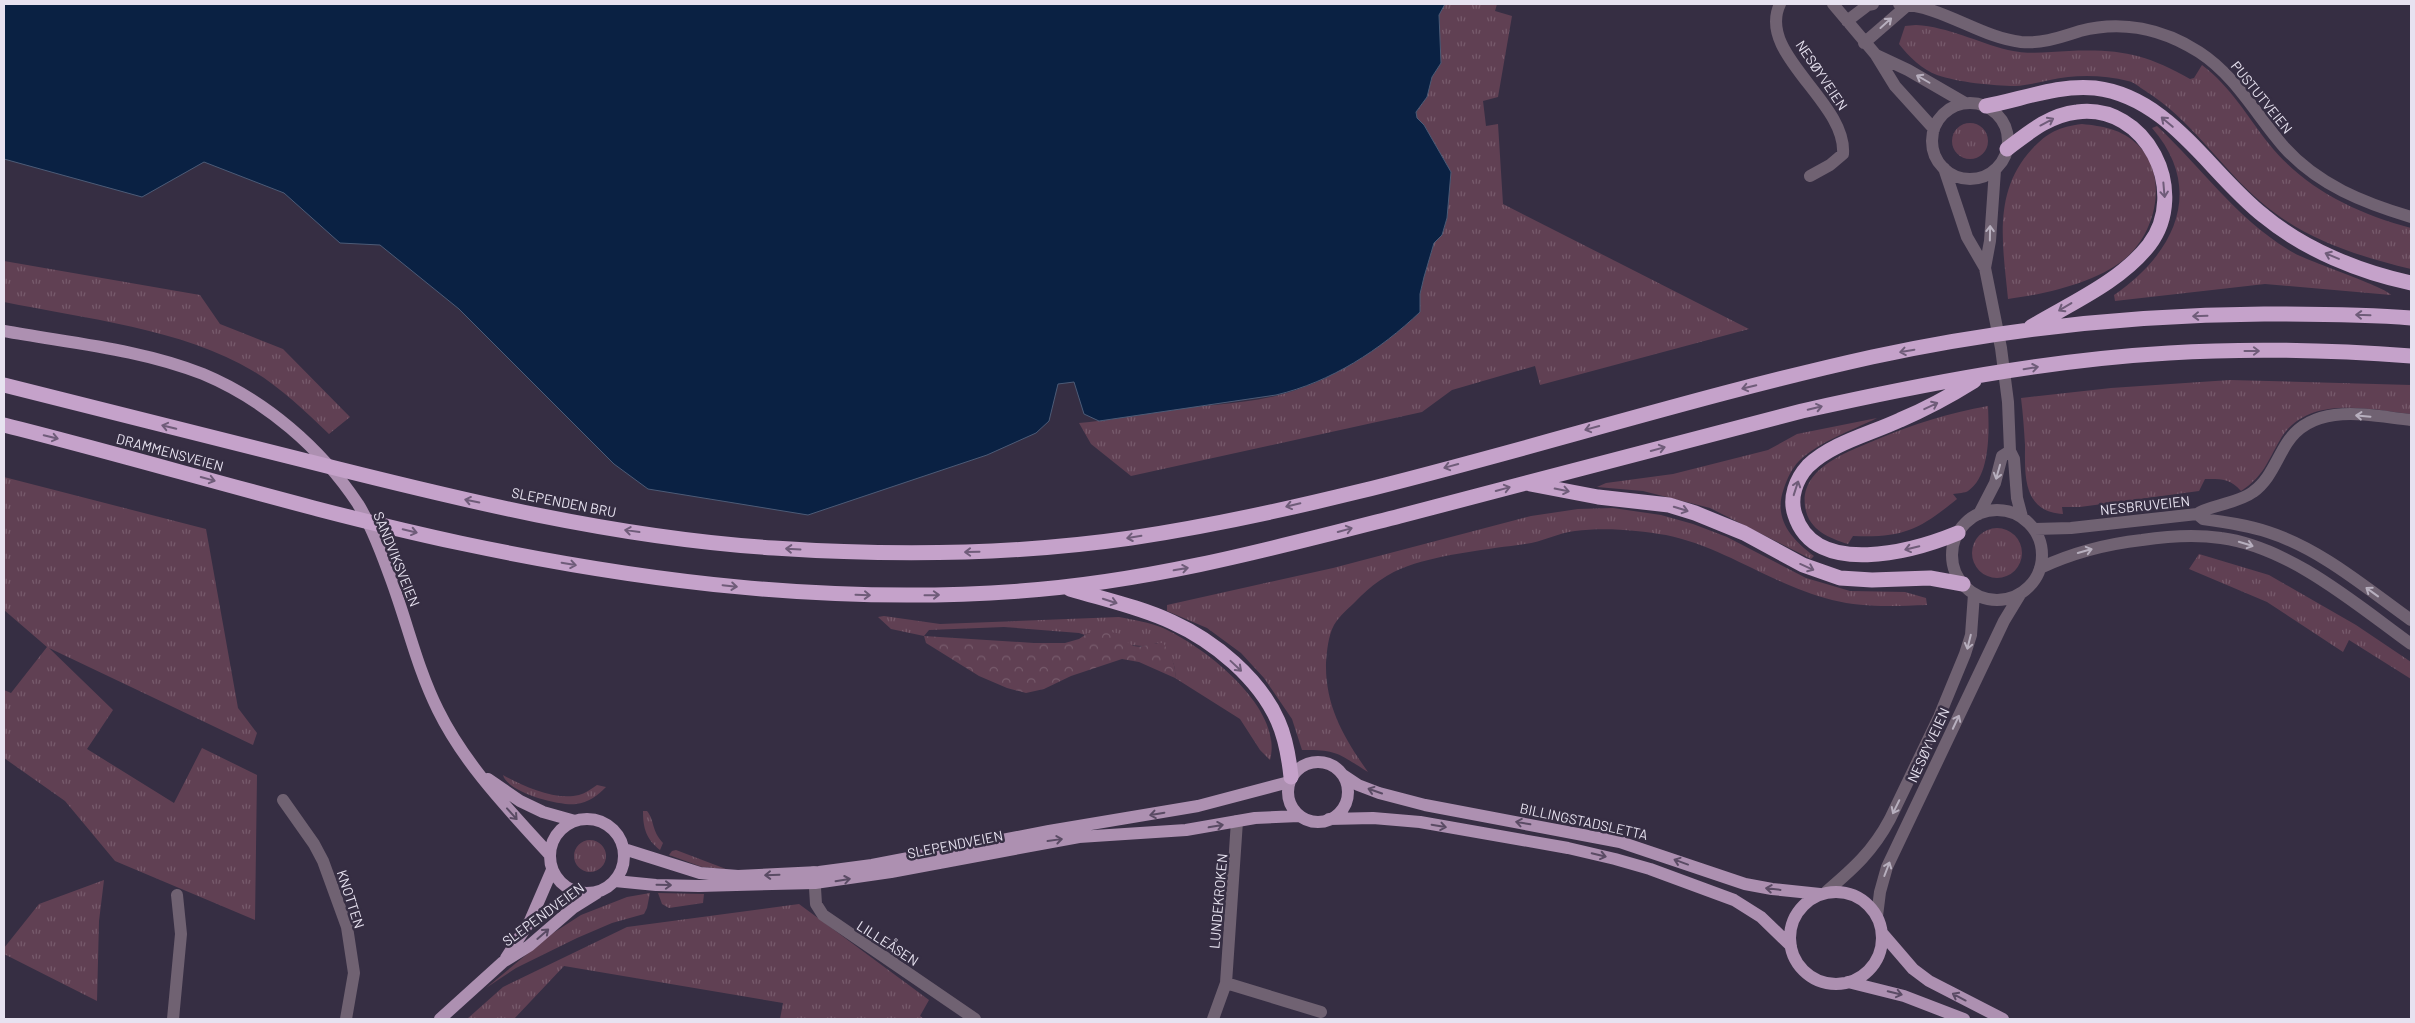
<svg xmlns="http://www.w3.org/2000/svg" width="2415" height="1023" font-family="Barlow,sans-serif">
	<defs>
		<pattern id="grass-tufts" width="24" height="20" patternUnits="userSpaceOnUse" patternTransform="scale(1.25)"><rect width="24" height="20" fill="#604053"/><path d="M3 7l-1-3M5 7V3M7 7l1-3M15 17l-1-3M17 17v-4M19 17l1-3" fill="none" stroke="#775b6c"/></pattern>
		<pattern id="forest-crowns" width="20" height="18" patternUnits="userSpaceOnUse" patternTransform="scale(1.25)"><rect width="20" height="18" fill="#604053"/><path d="M2 6a3 3 0 1 1 6 0M12 15a3 3 0 1 1 6 0" fill="none" stroke="#775b6c"/></pattern>
	</defs>
	<rect width="100%" height="100%" fill="#362e43"/>
	<!-- grass -->
	<path fill="url(#grass-tufts)" d="M1445,4h52l-2,7 17,5 -14,81 -15,4 3,25 12,-2 5,80 246,125 -209,56 -5,-19 -83,24 -30,22 -291,64 -40,-32 -12,-21c28,-2 55,-8 82,-12 45,-7 92,-6 135,-21 47,-16 89,-45 124,-78v-18l4,-17 10,-34 8,-8 5,-17 4,-46 -27,-47 -7,-7 -1,-6 11,-15 5,-20 9,-14 -2,-48z
		M1916,25c33,2 60,17 92,25 21,5 40,2 61,1 51,-2 77,3 121,28l4,-1 8,-13c29,22 45,51 67,79 36,45 87,69 142,84v41c-54,-13 -107,-30 -150,-67 -41,-35 -70,-83 -117,-112 -5,-3 -10,-8 -16,-9 -19,-5 -41,-6 -60,-4 -18,2 -35,8 -53,9 -21,0 -58,-4 -78,-11 -14,-5 -29,-19 -38,-31l6,-18z
		M1952 141a18 18 0 1 1 36 0a18 18 0 1 1-36 0Z
		M2082,124c20,2 40,5 56,21 30,30 19,83 -9,110 -28,27 -83,39 -121,44 -5,-53 -16,-107 24,-150 16,-17 27,-22 50,-25z
		M2157,126c46,43 81,95 137,127 16,9 92,34 97,42l-126,-11 -150,17 -1,-6c60,-41 92,-105 38,-167z
		M4,261l196,34 20,29 63,25 67,68 -21,17c-24,-23 -48,-46 -76,-63 -69,-42 -171,-53 -249,-69z
		M2230,380l181,5v29c-42,-5 -105,-20 -131,26 -13,22 -16,36 -39,51 -11,-13 -21,-12 -36,-12l-6,12 -119,16h-18l1,7c-41,-2 -38,-40 -38,-69 -1,-16 -2,-31 -4,-47l90,-10z
		M1988,406c1,23 3,70 -20,85 -3,2 -10,2 -15,3l4,5c-38,31 -54,39 -104,37l-5,8c-19,-6 -40,-14 -43,-38 -5,-39 45,-55 73,-67 36,-15 71,-26 110,-33z
		M1877,418c-26,13 -57,23 -78,43 -7,7 -12,18 -15,27 -11,30 6,50 30,68l-3,3 -101,-51 -67,-17 -46,-4 9,-4 67,-9 95,-24 29,-16z
		M4,477l202,52 32,179 19,25 -4,12 -204,-97 64,62 -26,39 87,54 28,-55 55,27 -2,145 -140,-59 -50,-60 -61,-43v-68l7,3 36,-46 -43,-37z
		M1613,508l48,7 32,9 34,13 79,41 44,13 55,1 21,6 1,7c-32,1 -63,3 -95,-5 -58,-14 -107,-53 -166,-65 -28,-5 -63,-8 -91,-4 -17,2 -33,11 -50,13 -36,5 -83,10 -117,22 -19,6 -39,21 -52,35 -7,7 -17,15 -22,24 -6,11 -7,26 -8,38 -1,43 18,75 42,109 -29,-18 -31,-23 -66,-22l-10,-31 -28,-41 -23,-25 -34,-25 -40,-17v-6l166,-37 198,-52 47,-7z
		M1972 553a25 25 0 1 1 50 0a25 25 0 1 1-50 0Z
		M2199,554l70,21 87,50 55,37v17l-62,-39 -6,12 -76,-50 -78,-33z
		M884,616l56,8 179,-7c15,3 30,5 44,11 42,19 121,80 107,132l-10,-10 -20,-31 -65,-41c2,-15 -7,-27 -18,-35 -20,9 -48,-5 -69,-10l-3,2 -6,-2 -75,-6 -75,3 -5,6 -33,-7 -13,-12z
		M503,775c19,11 53,26 76,20 7,-2 12,-6 18,-10l9,2c-8,8 -18,16 -30,17 -17,2 -69,-12 -73,-29z
		M643,811h4c8,10 4,19 16,32l-3,7c-14,-11 -17,-22 -17,-39z
		M574 856a16 16 0 1 1 32 0a16 16 0 1 1-32 0Z
		M676,850l50,19 -24,-2 -33,-12 3,-4z
		M104,880l-5,41 -2,80 -93,-47v-6l35,-44z
		M650,893l-3,15 -3,6 -32,9 -35,15 -61,30 -30,20 64,-53 31,-20 46,-18z
		M658,893l46,1 -1,9 -34,5 -7,-4z
		M799,904l130,96 -9,16 4,3h-144l3,-16 -219,-37 -50,53h-47l36,-32 124,-60z"/>
	<!-- forest -->
	<path fill="url(#forest-crowns)" d="M1106,631l15,3c14,22 23,8 42,9 7,9 14,24 12,35l-36,-16 -17,-3 -51,17 -27,13 -18,4 -19,-5 -28,-12 -53,-33 -2,-7 110,7h31l14,-4 9,-6z"/>
	<!-- water -->
	<path fill="#0a2143" stroke="#4c5b77" d="M4,4h1441l-6,11 2,48 -9,14 -5,20 -11,15 1,6 7,7 27,47 -4,46 -5,17 -8,8 -10,34 -4,17v18c-40,38 -89,70 -144,83l-177,26 -15,-7 -10,-32 -16,2 -9,37 -13,12 -49,22 -179,60 -160,-26 -34,-25 -155,-155 -79,-64 -40,-2 -56,-50 -80,-31 -62,35 -138,-38z"/>
	<g fill="none" stroke-linecap="round" stroke-linejoin="round">
		<!-- minor -->
		<path stroke="#706272" stroke-width="12" d="M1780,4c-24,50 67,98 63,150l-13,11 -20,11
			M1833,4l43,51 19,31 39,43
			M1899,4c44,2 80,33 122,38 21,2 40,-5 59,-11 42,-11 83,-2 119,21 37,24 57,63 85,95 34,38 80,56 127,70
			M1847,21l21,-16 5,-1
			M1864,43l45,-39
			M1876,55l32,15 57,33
			M1932 141a38 38 0 1 1 76 0a38 38 0 1 1-76 0Z
			M1944,168l23,69 18,31 16,80 7,54 2,49 4,8 3,39 5,19
			M1985,268l5,-27 5,-71
			M1952 555a45 45 0 1 1 90 0a45 45 0 1 1-90 0Z
			M1979,514l16,-31 7,-27 8,-5
			M2197,514c9,-8 40,-10 56,-22 17,-12 23,-32 34,-49 27,-42 84,-27 124,-23
			M2035,529l36,-1 126,-14 6,5c22,3 44,6 65,13 53,17 98,56 143,88
			M2040,568c32,-15 66,-24 102,-28 26,-4 53,-6 79,-2 69,9 136,67 190,106
			M283,800l31,44 9,17 24,66 7,46 -8,46
			M814,872l2,32 7,11 152,104
			M1827,891c27,-23 46,-40 63,-72l49,-102 26,-63 6,-19 3,-41
			M1877,916l3,-24 7,-25 117,-246 17,-28
			M1226,983l95,29
			M173,1019l8,-85 -4,-39
			M1213,1019l13,-36 11,-162"/>
		<!-- major -->
		<path stroke="#ad90b1" stroke-width="12" d="M4,331c66,12 136,18 199,43 62,26 118,74 155,130 13,21 22,45 30,67 18,46 28,95 50,139 27,55 71,100 112,145
			M1288 792a30 30 0 1 1 60 0a30 30 0 1 1-60 0Z
			M1343,775l15,10 21,8 46,12 195,37 125,42 27,5 48,5
			M488,779l32,22 23,11 32,9
			M1329,819l44,-1 47,4 148,26 47,11 35,10 84,31 27,17 30,29
			M550 856a37 37 0 1 1 74 0a37 37 0 1 1-74 0Z
			M624,849l76,24 38,3 81,-4 53,-7 177,-34 149,-25 91,-24
			M615,881l41,4 43,1 116,-3 76,-11 188,-35 107,-7 69,-12 44,-2
			M1790 938a46 46 0 1 1 92 0a46 46 0 1 1-92 0Z
			M1882,933l31,36 16,12 74,38
			M506,958l24,-37 22,-51
			M1848,982l56,14 60,23
			M440,1019l63,-57 26,-16 44,-38 24,-15"/>
		<!-- highway -->
		<path stroke="#c5a2ca" stroke-width="15" d="M1986,106c34,-6 73,-22 109,-18 75,9 114,85 169,128 41,34 96,56 147,67
			M2007,149c21,-16 42,-34 70,-37 69,-9 113,79 72,133 -29,37 -78,58 -118,82
			M4,385c99,25 199,50 299,75 154,39 312,78 471,88 118,8 239,7 357,-10 251,-38 493,-126 741,-181 129,-28 260,-42 392,-43 49,0 98,0 147,4
			M4,425c152,38 302,85 456,118 184,39 371,62 560,48 129,-9 255,-43 380,-75 134,-35 268,-70 402,-105 121,-27 244,-51 367,-58 80,-5 162,-3 242,3
			M1530,484l68,13 71,8 26,8 49,20 59,32 37,13 32,2 58,-2 33,6
			M1958,533c-44,18 -143,46 -163,-18 -6,-17 1,-36 13,-49 24,-23 62,-32 92,-46 26,-11 50,-24 74,-39
			M1070,589c33,10 70,18 102,33 42,19 87,56 106,99 8,18 11,37 13,56"/>
	</g>
	<!-- one-way arrows -->
	<defs><path id="oneway-shaft" d="M-6 0H5M1.5-3L5.5 0L1.5 3" fill="none" stroke-width="1.6" stroke-linecap="round" stroke-linejoin="round" transform="scale(1.25)"/></defs>
	<g stroke="#b7afbe">
		<use href="#oneway-shaft" transform="translate(1886 23) rotate(-42)"/>
		<use href="#oneway-shaft" transform="translate(1923 79) rotate(-150)"/>
		<use href="#oneway-shaft" transform="translate(1990 233) rotate(-89)"/>
		<use href="#oneway-shaft" transform="translate(2363 416) rotate(-175)"/>
		<use href="#oneway-shaft" transform="translate(1998 472) rotate(106)"/>
		<use href="#oneway-shaft" transform="translate(2246 544) rotate(17)"/>
		<use href="#oneway-shaft" transform="translate(2085 551) rotate(-16)"/>
		<use href="#oneway-shaft" transform="translate(2372 592) rotate(-144)"/>
		<use href="#oneway-shaft" transform="translate(1969 642) rotate(104)"/>
		<use href="#oneway-shaft" transform="translate(1956 722) rotate(-65)"/>
		<use href="#oneway-shaft" transform="translate(1896 807) rotate(116)"/>
		<use href="#oneway-shaft" transform="translate(1887 869) rotate(-69)"/>
	</g>
	<g stroke="#6f5c79">
		<use href="#oneway-shaft" transform="translate(2047 122) rotate(-28)"/>
		<use href="#oneway-shaft" transform="translate(2167 122) rotate(-140)"/>
		<use href="#oneway-shaft" transform="translate(2164 190) rotate(85)"/>
		<use href="#oneway-shaft" transform="translate(2332 256) rotate(-157)"/>
		<use href="#oneway-shaft" transform="translate(2065 307) rotate(149)"/>
		<use href="#oneway-shaft" transform="translate(2363 315) rotate(-178)"/>
		<use href="#oneway-shaft" transform="translate(2200 316) rotate(178)"/>
		<use href="#oneway-shaft" transform="translate(1907 351) rotate(170)"/>
		<use href="#oneway-shaft" transform="translate(2252 351)"/>
		<use href="#oneway-shaft" transform="translate(2031 368) rotate(-9)"/>
		<use href="#oneway-shaft" transform="translate(1749 387) rotate(166)"/>
		<use href="#oneway-shaft" transform="translate(1931 406) rotate(-25)"/>
		<use href="#oneway-shaft" transform="translate(1815 408) rotate(-13)"/>
		<use href="#oneway-shaft" transform="translate(169 427) rotate(-166)"/>
		<use href="#oneway-shaft" transform="translate(1592 428) rotate(165)"/>
		<use href="#oneway-shaft" transform="translate(51 437) rotate(14)"/>
		<use href="#oneway-shaft" transform="translate(1658 449) rotate(-15)"/>
		<use href="#oneway-shaft" transform="translate(1451 466) rotate(165)"/>
		<use href="#oneway-shaft" transform="translate(208 479) rotate(15)"/>
		<use href="#oneway-shaft" transform="translate(1796 488) rotate(-72)"/>
		<use href="#oneway-shaft" transform="translate(1503 489) rotate(-15)"/>
		<use href="#oneway-shaft" transform="translate(1562 490) rotate(11)"/>
		<use href="#oneway-shaft" transform="translate(472 501) rotate(-168)"/>
		<use href="#oneway-shaft" transform="translate(1293 505) rotate(167)"/>
		<use href="#oneway-shaft" transform="translate(1681 509) rotate(17)"/>
		<use href="#oneway-shaft" transform="translate(1345 530) rotate(-15)"/>
		<use href="#oneway-shaft" transform="translate(410 531) rotate(13)"/>
		<use href="#oneway-shaft" transform="translate(632 531) rotate(-172)"/>
		<use href="#oneway-shaft" transform="translate(1134 537) rotate(171)"/>
		<use href="#oneway-shaft" transform="translate(1912 548) rotate(167)"/>
		<use href="#oneway-shaft" transform="translate(793 549) rotate(-177)"/>
		<use href="#oneway-shaft" transform="translate(972 552) rotate(179)"/>
		<use href="#oneway-shaft" transform="translate(569 564) rotate(10)"/>
		<use href="#oneway-shaft" transform="translate(1807 567) rotate(24)"/>
		<use href="#oneway-shaft" transform="translate(1181 569) rotate(-10)"/>
		<use href="#oneway-shaft" transform="translate(730 586) rotate(6)"/>
		<use href="#oneway-shaft" transform="translate(863 595) rotate(2)"/>
		<use href="#oneway-shaft" transform="translate(932 595) rotate(-1)"/>
		<use href="#oneway-shaft" transform="translate(1110 601) rotate(18)"/>
		<use href="#oneway-shaft" transform="translate(1236 666) rotate(43)"/>
	</g>
	<g stroke="#5a4b64">
		<use href="#oneway-shaft" transform="translate(1375 791) rotate(-161)"/>
		<use href="#oneway-shaft" transform="translate(512 814) rotate(48)"/>
		<use href="#oneway-shaft" transform="translate(1157 814) rotate(170)"/>
		<use href="#oneway-shaft" transform="translate(1523 823) rotate(-170)"/>
		<use href="#oneway-shaft" transform="translate(1216 826) rotate(-10)"/>
		<use href="#oneway-shaft" transform="translate(1439 826) rotate(10)"/>
		<use href="#oneway-shaft" transform="translate(1055 840) rotate(-8)"/>
		<use href="#oneway-shaft" transform="translate(1599 855) rotate(13)"/>
		<use href="#oneway-shaft" transform="translate(1681 862) rotate(-160)"/>
		<use href="#oneway-shaft" transform="translate(772 875) rotate(178)"/>
		<use href="#oneway-shaft" transform="translate(843 880) rotate(-9)"/>
		<use href="#oneway-shaft" transform="translate(664 885) rotate(1)"/>
		<use href="#oneway-shaft" transform="translate(1773 889) rotate(-173)"/>
		<use href="#oneway-shaft" transform="translate(543 934) rotate(-41)"/>
		<use href="#oneway-shaft" transform="translate(1895 993) rotate(14)"/>
		<use href="#oneway-shaft" transform="translate(1959 997) rotate(-152)"/>
	</g>
	<g text-anchor="middle" dominant-baseline="central" stroke-width="5" stroke-linejoin="round" paint-order="stroke">
		<!-- street labels -->
		<g font-size="14" fill="#e7e2f0" stroke="#362e43">
			<text transform="translate(1822 75) rotate(56)">NESØYVEIEN</text>
			<text transform="translate(2262 97) rotate(51)">PUSTUTVEIEN</text>
			<text transform="translate(170 452) rotate(15)">DRAMMENSVEIEN</text>
			<text transform="translate(564 502) rotate(11)">SLEPENDEN BRU</text>
			<text transform="translate(2145 505) rotate(-6)">NESBRUVEIEN</text>
			<text transform="translate(397 559) rotate(68)">SANDVIKSVEIEN</text>
			<text transform="translate(1928 745) rotate(-65)">NESØYVEIEN</text>
			<text transform="translate(1584 821) rotate(12)">BILLINGSTADSLETTA</text>
			<text transform="translate(955 844) rotate(-11)">SLEPENDVEIEN</text>
			<text transform="translate(351 899) rotate(72)">KNOTTEN</text>
			<text transform="translate(1218 901) rotate(-85)">LUNDEKROKEN</text>
			<text transform="translate(543 914) rotate(-36)">SLEPENDVEIEN</text>
			<text transform="translate(888 943) rotate(33)">LILLEÅSEN</text>
		</g>
	</g>
	<!-- border -->
	<rect width="2415" height="1023" fill="none" stroke="#e7e2f0" stroke-width="10"/>
</svg>
